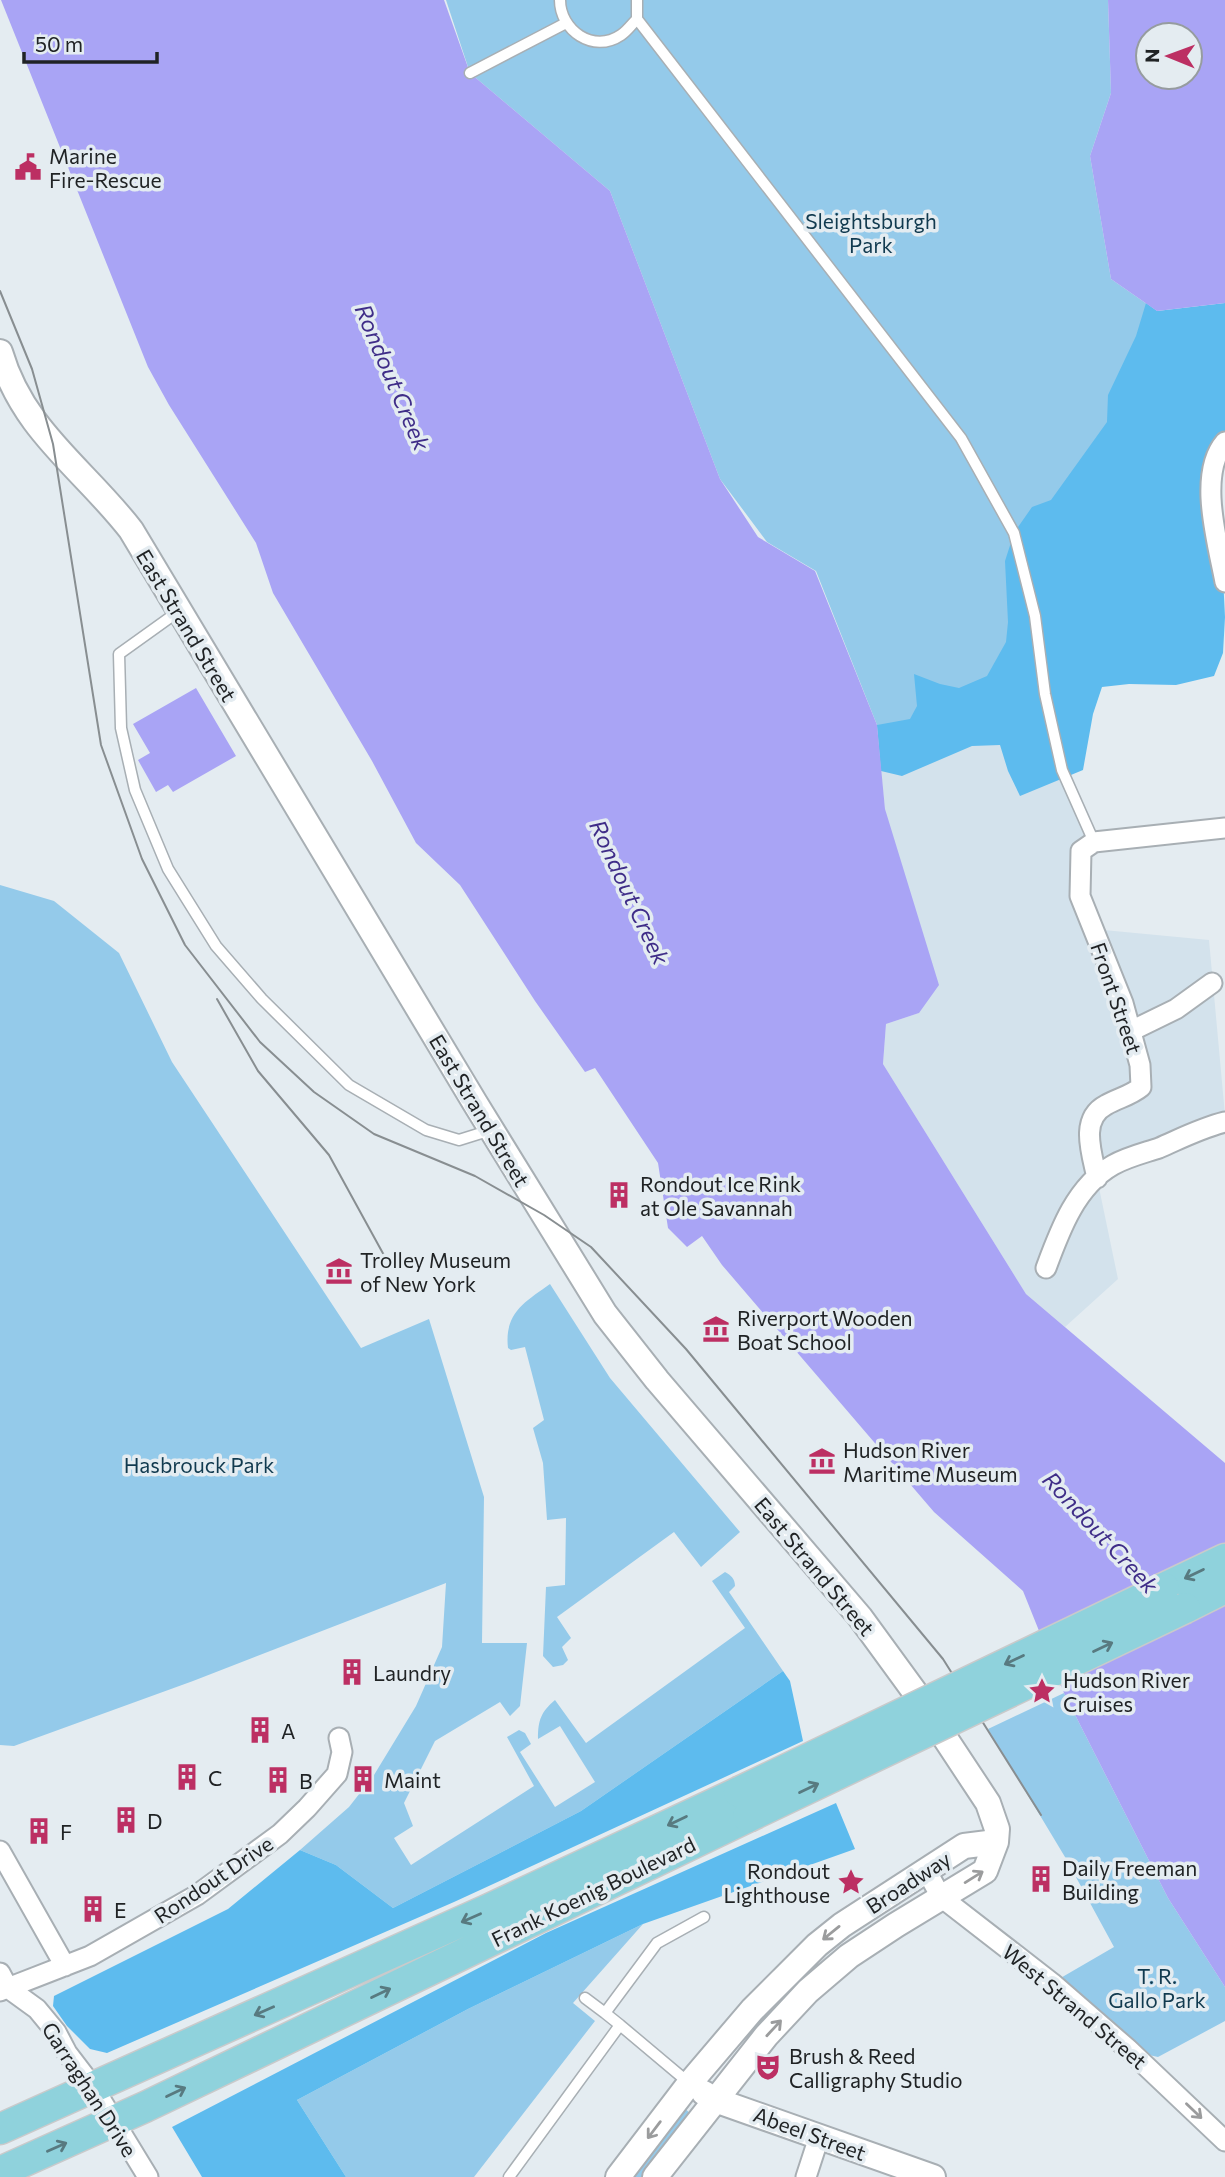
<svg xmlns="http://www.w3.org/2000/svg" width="1225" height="2177" font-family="Commissioner,sans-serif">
	<rect width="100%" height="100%" fill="#e4ecf1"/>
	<!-- built -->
	<path fill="#d3e2ec" d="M1045,694l17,76 32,72 -13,9 12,78 116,11 16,175 -128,63 21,101 -53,48 -39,-33 -143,-230 3,-40 33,-11 -34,-204 -4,-38z"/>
	<!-- green -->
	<path fill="#94caea" d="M446,0h662l3,93 -21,63 21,123 46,32 -112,383 -164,77 -4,-46 -61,-154 -49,-29 -47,-63 -110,-288 -140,-118z
		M0,885l54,16 65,52 53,109 189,286 68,-29 55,178 -2,146h45l-7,63 -10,10 -10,-14 -65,39 -31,62 9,23 -19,12 17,27 123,-79 -27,-49 12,-7 6,3 6,11 -11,8 35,55 40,-25 -35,-56 -22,13c0,-19 3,-27 17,-39l31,43 159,-115 -33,-47 13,-9c6,3 10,7 10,14l-6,6 54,79 -202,140 -188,97 -57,-43 -36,-15 49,-43 25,-32 42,-69 26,-59 4,-64 -253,98 -179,65 -14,-1z
		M550,1284l60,94 130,154 -39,35 -27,-35 -117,85 14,21 -9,9 6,13 -5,5 -10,2 -10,-11 3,-69 19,-2 1,-67 -19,2 -4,-57 -10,-35 11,-8 -19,-73 -14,3 -3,-2c-4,-35 17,-46 42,-64z
		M1064,1693l104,205 57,89v34l-67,36 -9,-2 -14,-13 -83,-59 62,-36 -49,-90 -77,-128z
		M643,1924l-70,79 22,18 -121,156h-128l-49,-77 171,-91z
		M683,2107l8,7 -49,63h-13z"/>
	<!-- forest -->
	<path fill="#5dbbee" d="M1146,303l11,8 68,-8v139l-8,12 8,163 -2,36 -9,23 -38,9 -47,-1 -27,3 -9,27 -10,56 -63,26 -12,-25 -8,-26 -28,1 -70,30 -21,-5 -4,-46 33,-6 7,-13 -3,-32 26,10 19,4 28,-12 19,-34 2,-20 -3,-61 9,-28 18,-26 19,-7 56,-78 1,-27 28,-59z
		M783,1671l7,10 13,60 -349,161 -347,151 -17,-4 -23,-23 -14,-20 1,-10 174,-87 72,-59 36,15 57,43 188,-97z
		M836,1803l19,46 -212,75 -175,85 -171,91 49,77h-144l-30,-50 374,-194z"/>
	<!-- water -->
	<path fill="#a9a4f5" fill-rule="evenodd" d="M1,0h443l26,73 140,118 110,288 38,58 57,34 62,154 8,84 54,176 -20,28 -33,11 -3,40 143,230 199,169v524l-57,-89 -104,-205 -41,-102 -89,-79 -212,-247 -20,-29 -15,11 -19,-19 -10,-65 -63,-95 -10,4 -50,-71 -75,-116 -44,-42 -44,-82 -99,-168 -17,-50 -87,-138 -21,-38z
		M1108,0h117v303l-68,8 -46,-32 -21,-123 21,-63zM1148,35h42v42h-42z
		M196,688l40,68 -63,36 -5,-7 -12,7 -18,-32 12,-7 -17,-29z"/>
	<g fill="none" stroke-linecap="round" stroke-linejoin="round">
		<defs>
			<path id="service" d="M560,0c0,30 33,54 61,35 6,-4 11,-11 16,-16v-19
				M637,19l324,419 53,95 21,83 10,78 17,76 32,72
				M470,73l96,-50
				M179,611l-60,43 2,74 14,62 33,79 48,77 46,53 87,86 77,45 33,10 32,-10
				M585,1998l20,15
				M620,2025l-15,-12 52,-70 47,-26
				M509,2177l111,-152 69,58"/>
			<path id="minor" d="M1225,442c-28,32 -7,102 0,140
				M1131,1031l45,-22 36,-26
				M1097,1178c-5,-24 -18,-59 9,-73 12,-7 24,-9 35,-18l-1,-22 -17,-62 -43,-107 1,-45 13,-9 131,-14
				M1046,1268c14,-38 30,-82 67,-103 14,-8 31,-12 46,-17 23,-10 42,-20 66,-26
				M0,1851l65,115
				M926,1870l15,27 111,86 76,66 97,92
				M0,1973l8,15 29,21 19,23 11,21 26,34 55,90
				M0,1991l90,-35 107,-61 83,-61 27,-26 30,-34 5,-22 -3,-14
				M806,2177l13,-40"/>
			<path id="tertiary" d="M0,352c23,79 83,116 131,178l344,573 130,211 52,66 203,237 54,74 74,112 9,26 -1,13 -11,29 -89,54 -47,31 -41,35 -42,45 -111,141
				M704,2093l11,7 218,77
				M618,2177l71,-93 63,-74 65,-65 25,-20 122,-79 32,-4"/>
			<path id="primary" d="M1164,1588l61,-29
				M1185,1608l40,-20
				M0,2129l487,-219 252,-118
				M0,2172l145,-65 603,-290"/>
		</defs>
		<!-- service casing -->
		<use href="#service" stroke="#a8afb4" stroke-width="13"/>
		<!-- minor casing -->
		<use href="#minor" stroke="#a8afb4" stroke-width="23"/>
		<!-- tertiary casing -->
		<use href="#tertiary" stroke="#a8afb4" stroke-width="28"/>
		<!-- primary casing -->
		<use href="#primary" stroke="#c9cacb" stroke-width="33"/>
		<!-- service -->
		<use href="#service" stroke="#fff" stroke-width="10"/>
		<!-- minor -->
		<use href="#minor" stroke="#fff" stroke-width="19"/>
		<!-- tertiary -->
		<use href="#tertiary" stroke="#fff" stroke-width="24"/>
		<!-- primary -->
		<use href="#primary" stroke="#8fd2dc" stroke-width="30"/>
		<!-- tram -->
		<path stroke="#888e91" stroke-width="2" d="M0,291l32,78 21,75 48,301 41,114 43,86 75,97 54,50 60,42 101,42 69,39 47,32 95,102 257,310 98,156
			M217,999l41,72 71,84 62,113"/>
		<defs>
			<path id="primary-bridge" d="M739,1792l425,-204
				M748,1817l437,-209"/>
		</defs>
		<!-- primary-bridge casing -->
		<use href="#primary-bridge" stroke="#c9cacb" stroke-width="33" stroke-linecap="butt"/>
		<!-- primary-bridge -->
		<use href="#primary-bridge" stroke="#8fd2dc" stroke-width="30"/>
	</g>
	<!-- one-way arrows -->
	<defs><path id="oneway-shaft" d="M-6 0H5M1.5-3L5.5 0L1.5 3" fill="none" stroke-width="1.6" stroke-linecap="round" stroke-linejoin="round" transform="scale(1.75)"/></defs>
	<g stroke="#587a80">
		<use href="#oneway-shaft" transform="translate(1194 1574) rotate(154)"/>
		<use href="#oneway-shaft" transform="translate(1103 1647) rotate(-25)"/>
		<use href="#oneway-shaft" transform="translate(1014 1660) rotate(154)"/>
		<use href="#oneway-shaft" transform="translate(809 1788) rotate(-26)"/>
		<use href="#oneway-shaft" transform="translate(677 1821) rotate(154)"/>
		<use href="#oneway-shaft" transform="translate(471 1918) rotate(156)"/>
		<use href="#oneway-shaft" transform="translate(381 1993) rotate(-26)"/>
		<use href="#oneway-shaft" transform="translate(264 2011) rotate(156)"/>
		<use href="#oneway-shaft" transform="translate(176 2092) rotate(-26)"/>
		<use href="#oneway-shaft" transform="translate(57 2147) rotate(-24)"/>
	</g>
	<g stroke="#9b9c9d">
		<use href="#oneway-shaft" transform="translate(974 1877) rotate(-32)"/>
		<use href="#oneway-shaft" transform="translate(831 1933) rotate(141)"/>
		<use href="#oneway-shaft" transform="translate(774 2028) rotate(-47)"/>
		<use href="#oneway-shaft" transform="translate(1194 2111) rotate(44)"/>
		<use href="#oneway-shaft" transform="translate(654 2130) rotate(127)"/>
	</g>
	<!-- icons -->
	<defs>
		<symbol id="civic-bare" viewBox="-9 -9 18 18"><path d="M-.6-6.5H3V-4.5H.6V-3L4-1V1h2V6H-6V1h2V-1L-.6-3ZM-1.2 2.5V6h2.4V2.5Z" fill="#bc2f63" stroke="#e4ecf1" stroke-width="2.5" paint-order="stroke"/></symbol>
		<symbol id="building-bare" viewBox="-9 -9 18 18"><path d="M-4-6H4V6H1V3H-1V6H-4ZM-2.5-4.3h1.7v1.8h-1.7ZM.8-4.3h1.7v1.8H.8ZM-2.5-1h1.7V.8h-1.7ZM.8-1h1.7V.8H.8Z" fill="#bc2f63" stroke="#e4ecf1" stroke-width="2.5" paint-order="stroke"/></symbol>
		<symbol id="museum-bare" viewBox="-9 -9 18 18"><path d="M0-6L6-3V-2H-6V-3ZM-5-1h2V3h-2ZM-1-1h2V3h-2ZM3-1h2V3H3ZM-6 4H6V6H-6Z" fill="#bc2f63" stroke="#e4ecf1" stroke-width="2.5" paint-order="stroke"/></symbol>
		<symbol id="sight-bare" viewBox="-9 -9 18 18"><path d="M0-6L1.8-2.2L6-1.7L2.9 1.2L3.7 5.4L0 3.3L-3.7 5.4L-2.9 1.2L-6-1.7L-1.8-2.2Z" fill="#bc2f63" stroke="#e4ecf1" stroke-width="2.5" paint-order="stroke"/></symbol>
		<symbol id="theatre-bare" viewBox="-9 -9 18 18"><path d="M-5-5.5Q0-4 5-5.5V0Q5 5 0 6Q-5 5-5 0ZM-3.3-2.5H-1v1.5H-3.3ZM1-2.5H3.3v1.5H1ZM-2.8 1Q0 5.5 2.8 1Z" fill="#bc2f63" stroke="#e4ecf1" stroke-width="2.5" paint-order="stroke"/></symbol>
	</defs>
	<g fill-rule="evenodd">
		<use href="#civic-bare" x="9" y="148" width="38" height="38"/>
		<use href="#building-bare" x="600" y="1176" width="38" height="38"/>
		<use href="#museum-bare" x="320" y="1252" width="38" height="38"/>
		<use href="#museum-bare" x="697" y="1310" width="38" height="38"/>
		<use href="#museum-bare" x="803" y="1442" width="38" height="38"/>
		<use href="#building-bare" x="333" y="1653" width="38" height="38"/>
		<use href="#sight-bare" x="1023" y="1672" width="38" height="38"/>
		<use href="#building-bare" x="241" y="1711" width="38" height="38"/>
		<use href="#building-bare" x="168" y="1758" width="38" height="38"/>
		<use href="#building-bare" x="344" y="1760" width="38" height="38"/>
		<use href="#building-bare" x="259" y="1761" width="38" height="38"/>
		<use href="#building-bare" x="107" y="1801" width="38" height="38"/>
		<use href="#building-bare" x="20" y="1812" width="38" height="38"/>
		<use href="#building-bare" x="1022" y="1860" width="38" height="38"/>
		<use href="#sight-bare" x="832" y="1863" width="38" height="38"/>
		<use href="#building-bare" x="74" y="1890" width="38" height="38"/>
		<use href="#theatre-bare" x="749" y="2048" width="38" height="38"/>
	</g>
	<g text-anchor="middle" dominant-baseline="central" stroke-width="7" stroke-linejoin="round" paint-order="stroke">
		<!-- poi labels -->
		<g font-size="21" fill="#202325" stroke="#e4ecf1" text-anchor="start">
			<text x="49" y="155">Marine<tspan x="49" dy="24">Fire-Rescue</tspan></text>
			<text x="640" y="1183">Rondout Ice Rink<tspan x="640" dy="24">at Ole Savannah</tspan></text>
			<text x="360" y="1259">Trolley Museum<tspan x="360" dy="24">of New York</tspan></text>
			<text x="737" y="1317">Riverport Wooden<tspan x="737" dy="24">Boat School</tspan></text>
			<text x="843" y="1449">Hudson River<tspan x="843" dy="24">Maritime Museum</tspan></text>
			<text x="373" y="1672">Laundry</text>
			<text x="1063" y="1679">Hudson River<tspan x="1063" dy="24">Cruises</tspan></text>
			<text x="281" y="1730">A</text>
			<text x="208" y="1777">C</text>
			<text x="384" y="1779">Maint</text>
			<text x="299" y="1780">B</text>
			<text x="147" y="1820">D</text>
			<text x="60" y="1831">F</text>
			<text x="1062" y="1867">Daily Freeman<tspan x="1062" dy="24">Building</tspan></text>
			<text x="830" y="1870" text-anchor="end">Rondout<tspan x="830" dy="24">Lighthouse</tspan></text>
			<text x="114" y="1909">E</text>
			<text x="789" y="2055">Brush &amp; Reed<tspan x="789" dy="24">Calligraphy Studio</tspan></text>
		</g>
		<!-- park labels -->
		<g font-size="21" fill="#113a4f" stroke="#e4ecf1">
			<text x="871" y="220">Sleightsburgh<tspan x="871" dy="24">Park</tspan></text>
			<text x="199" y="1464">Hasbrouck Park</text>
			<text x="1157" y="1975">T. R.<tspan x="1157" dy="24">Gallo Park</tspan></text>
		</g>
		<!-- street labels -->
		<g font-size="21" fill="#202325" stroke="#e4ecf1">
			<text transform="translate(187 625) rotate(59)">East Strand Street</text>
			<text transform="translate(1117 998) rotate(71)">Front Street</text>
			<text transform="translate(480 1110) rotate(59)">East Strand Street</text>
			<text transform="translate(815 1566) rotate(50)">East Strand Street</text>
			<text transform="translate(213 1879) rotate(-34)">Rondout Drive</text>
			<text transform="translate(908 1882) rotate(-33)">Broadway</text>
			<text transform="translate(593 1891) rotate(-26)">Frank Koenig Boulevard</text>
			<text transform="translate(1075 2006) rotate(40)">West Strand Street</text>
			<text transform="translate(90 2089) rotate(57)">Garraghan Drive</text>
			<text transform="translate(810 2133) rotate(20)">Abeel Street</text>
		</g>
		<!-- water labels -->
		<g font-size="23" font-style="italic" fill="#3f2d88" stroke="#e4ecf1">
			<text transform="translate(393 377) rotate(67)">Rondout Creek</text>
			<text transform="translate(630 892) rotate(65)">Rondout Creek</text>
			<text transform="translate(1101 1532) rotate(47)">Rondout Creek</text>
		</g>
	</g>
	<!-- north arrow -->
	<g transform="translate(1169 56) rotate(271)"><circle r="33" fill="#e4ecf1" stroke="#969c9f" stroke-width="2"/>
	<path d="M0-5L12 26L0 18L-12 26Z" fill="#bc2f63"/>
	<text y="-10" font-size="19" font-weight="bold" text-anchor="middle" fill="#202325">N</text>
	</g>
	<!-- scale -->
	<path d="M24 52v10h133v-10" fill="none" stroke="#202325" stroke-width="3.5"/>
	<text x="35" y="52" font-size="21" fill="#202325" stroke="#e4ecf1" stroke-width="5" paint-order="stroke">50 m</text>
</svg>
